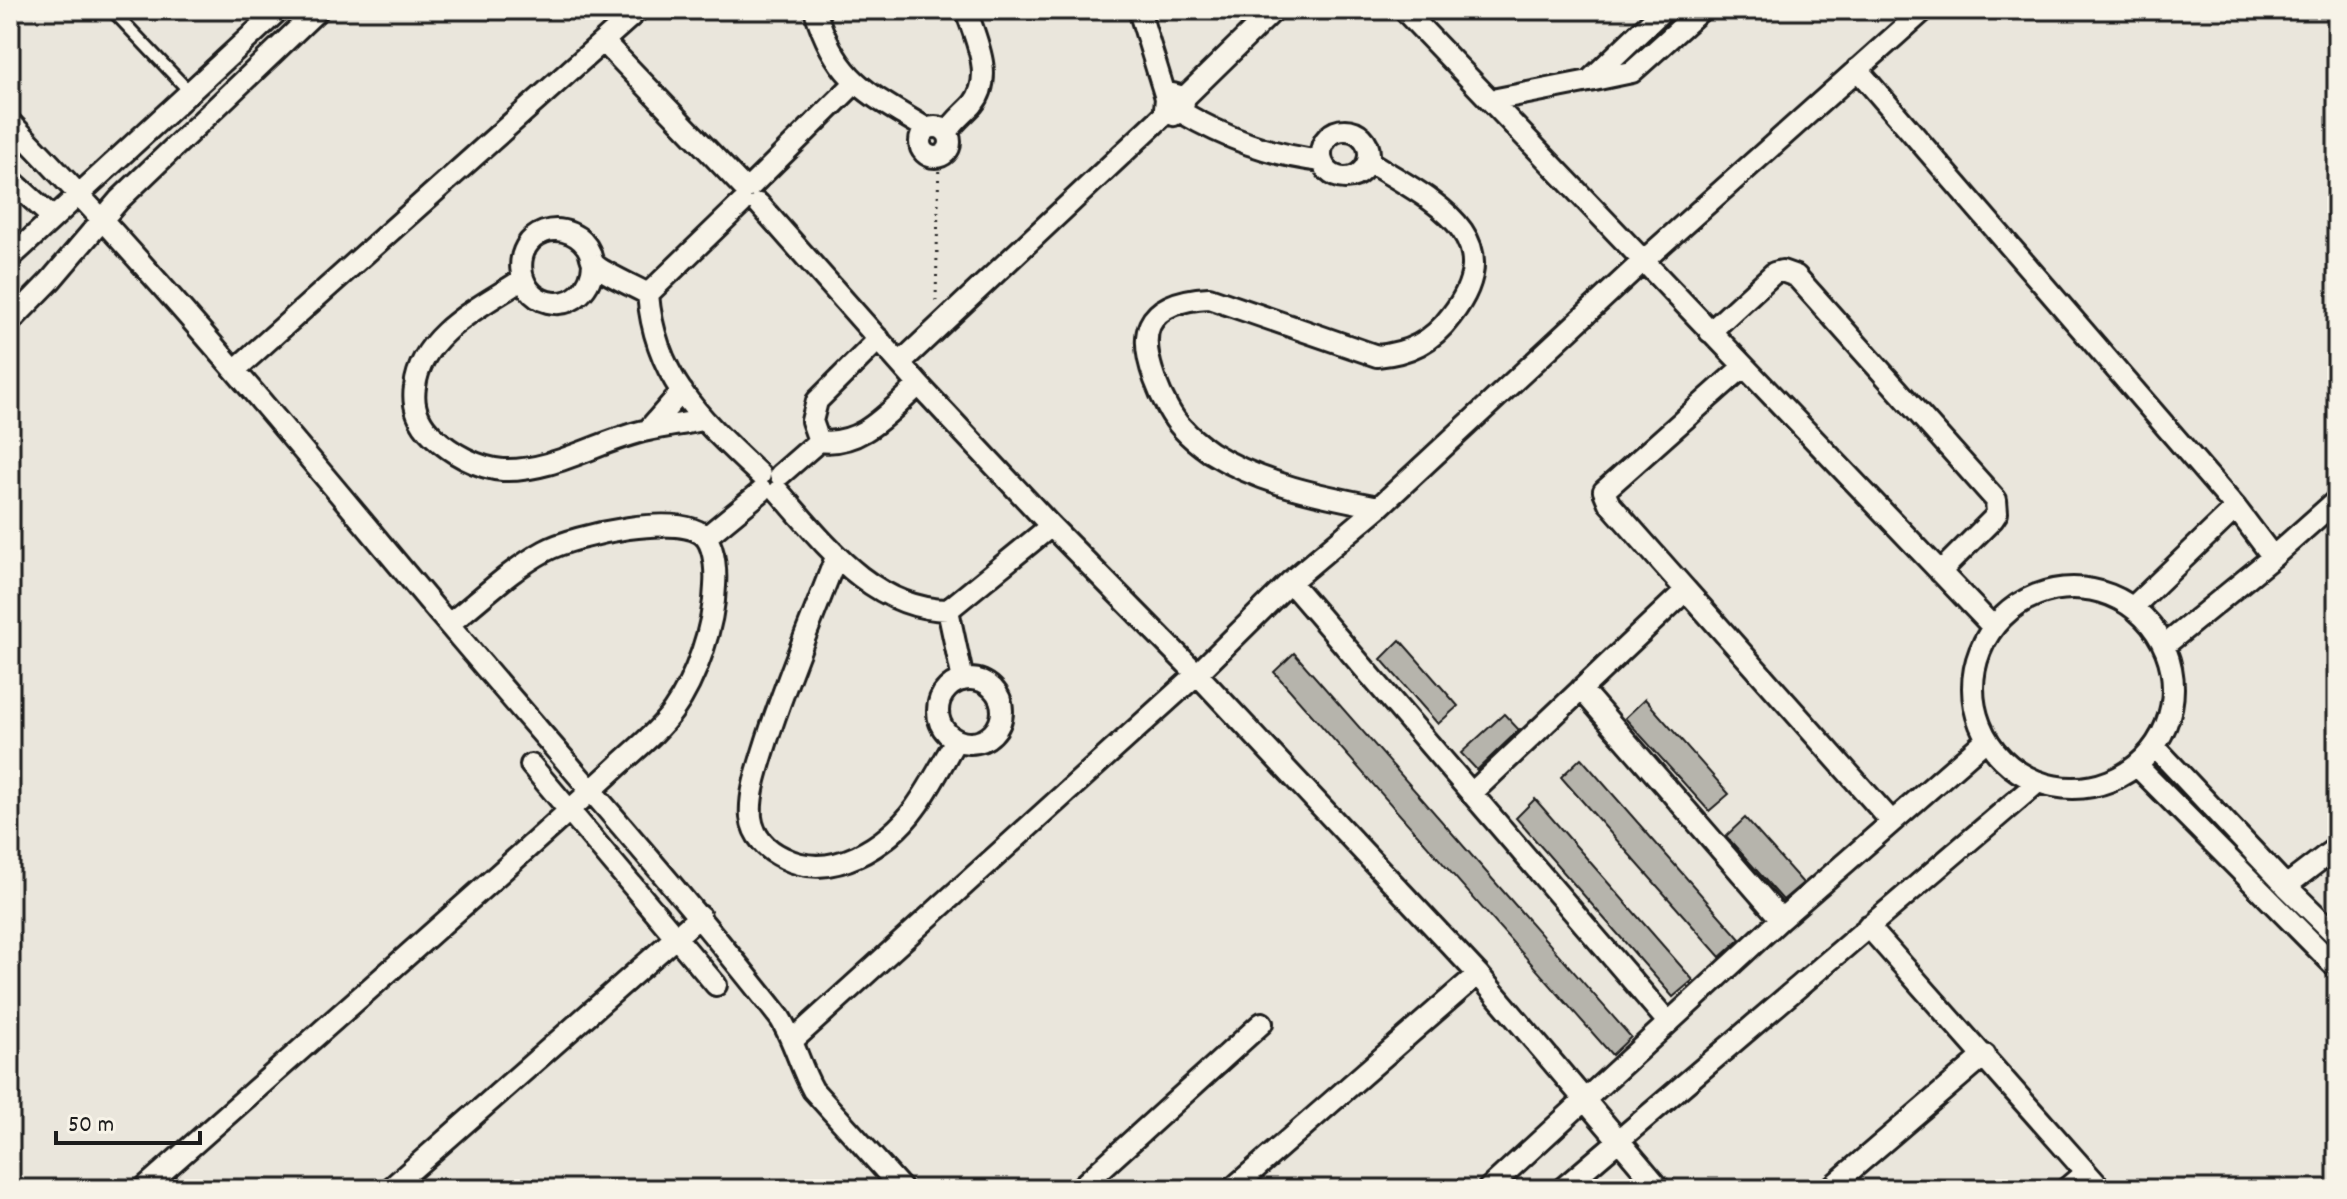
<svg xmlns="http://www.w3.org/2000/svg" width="2347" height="1199" font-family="Dekko,sans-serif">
	<rect width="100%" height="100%" fill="#eae6dc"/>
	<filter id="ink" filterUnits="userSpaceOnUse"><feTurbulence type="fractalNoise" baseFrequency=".0125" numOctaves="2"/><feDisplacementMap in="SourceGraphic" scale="16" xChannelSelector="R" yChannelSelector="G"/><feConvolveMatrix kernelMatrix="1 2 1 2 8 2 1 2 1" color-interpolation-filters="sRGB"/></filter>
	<g filter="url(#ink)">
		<!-- building -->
		<path fill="#b6b4ac" stroke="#1c1c1c" stroke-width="2" d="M1400,640l58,66 -20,18 -57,-65z
			M1294,653l337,384 -19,18 -338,-383z
			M1645,699l84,95 -20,17 -84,-93z
			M1504,714l15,16 -42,40 -16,-17z
			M1581,758l159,181 -20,18 -159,-180z
			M1535,799l158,181 -20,17 -157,-179z
			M1745,818l58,65 -20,17 -57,-64z"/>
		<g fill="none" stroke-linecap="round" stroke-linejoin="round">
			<defs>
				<path id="lane" d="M112,10l77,81"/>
				<path id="street" d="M815,10c22,72 52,82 112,119
					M1139,10l27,88 -1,11 9,6 9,-6 1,-7 -4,-6 -7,-2 -7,4
					M1404,10l589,617
					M604,42l141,147
					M1857,69l379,439 37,49
					M1589,81l43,-9 69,-62
					M1183,99l91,-89
					M1492,100l97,-19 74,-71
					M1181,112c45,26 89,43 141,49
					M10,122c153,157 293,329 434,497 112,133 229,262 336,399 14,22 20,49 33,72l89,99
					M920 142a15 15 0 1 1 30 0a15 15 0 1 1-30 0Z
					M1321 154a24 24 0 1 1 48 0a24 24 0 1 1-48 0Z
					M947,133c7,-12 17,-19 26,-29 22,-27 2,-66 -7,-94
					M1368,161c60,38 146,74 83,155 -19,26 -42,37 -74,40l-168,-58c-21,1 -49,6 -59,27 -12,26 14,84 32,103 8,9 18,17 28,24 51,32 111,44 169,55
					M10,179l43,39
					M750,187l105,-104
					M742,203l-94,91c7,85 53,125 112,181
					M759,204l160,181 132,141 146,148 281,300 182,215
					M10,258l269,-248
					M593,264c-1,23 -19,44 -45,38 -33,-8 -37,-58 -4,-70 18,-6 39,3 46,21 0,1 3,11 4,11 6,7 43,24 54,30
					M523,279c-40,27 -102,54 -108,108 -3,19 4,36 18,49 18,17 44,32 70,34 50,2 97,-30 145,-40 18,-4 36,-6 54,-10
					M10,322l40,-41 69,-81 199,-190
					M1710,332l64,-59 8,-2 14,5 200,224 1,13 -4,6 -53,53
					M900,363l267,-251
					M235,370l403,-360
					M648,430l34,-39
					M819,441l-7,-20 5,-20 62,-62
					M780,475l39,-34c43,6 70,-30 100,-56
					M778,491c46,52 94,118 170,119l103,-84
					M706,537l56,-46
					M836,557c-23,61 -49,121 -69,183 -7,23 -18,52 -16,77 2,19 16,33 33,41 47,24 104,-12 131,-50 16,-22 28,-46 41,-68
					M1290,582l378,440
					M1973 688a100 100 0 1 1 200 0a100 100 0 1 1-200 0Z
					M1686,590l-77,-87 -5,-12 139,-124
					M2133,607l103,-99
					M948,610l15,70
					M2164,646l109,-89 64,-57
					M938 711a32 32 0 1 1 64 0a32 32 0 1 1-64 0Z
					M1581,689l200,230
					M2155,747l131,139 51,50
					M531,765l185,220
					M2137,766l200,202
					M1472,793l214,-203 206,232
					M2286,886l51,-39
					M1868,926l233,263
					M792,1041l405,-367 93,-92 89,-75 263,-245 282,-252
					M143,1189c120,-106 239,-211 358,-317 39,-35 78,-70 117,-106 18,-17 40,-34 55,-55 23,-32 41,-85 42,-125 1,-13 0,-35 -8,-47 -21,-30 -135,-3 -162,12 -35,19 -65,49 -96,73
					M390,1189l310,-273
					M1079,1189l183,-166
					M1232,1189l246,-215
					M1488,1189l293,-270 206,-180
					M1562,1189l476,-407
					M1829,1189l156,-134
					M2066,1189l19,-16"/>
			</defs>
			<!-- lane casing -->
			<use href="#lane" stroke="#1c1c1c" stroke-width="16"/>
			<!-- street casing -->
			<use href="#street" stroke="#1c1c1c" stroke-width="26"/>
			<!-- path -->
			<path stroke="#1c1c1c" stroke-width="3" stroke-dasharray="2 6" stroke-linecap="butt" d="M936,301l3,-144"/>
			<!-- lane -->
			<use href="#lane" stroke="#f7f3e8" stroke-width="10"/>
			<!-- street -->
			<use href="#street" stroke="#f7f3e8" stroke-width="20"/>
		</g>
	</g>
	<!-- margin -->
	<rect width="2347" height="1199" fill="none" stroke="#f7f3e8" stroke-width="40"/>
	<rect x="20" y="20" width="2307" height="1159" fill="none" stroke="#1c1c1c" stroke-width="3" filter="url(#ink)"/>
	<!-- scale -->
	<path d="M56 1131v12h144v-12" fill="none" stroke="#1c1c1c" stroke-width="4"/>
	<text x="68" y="1131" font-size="24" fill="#1c1c1c" stroke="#f7f3e8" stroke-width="6" paint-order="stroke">50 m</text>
</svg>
